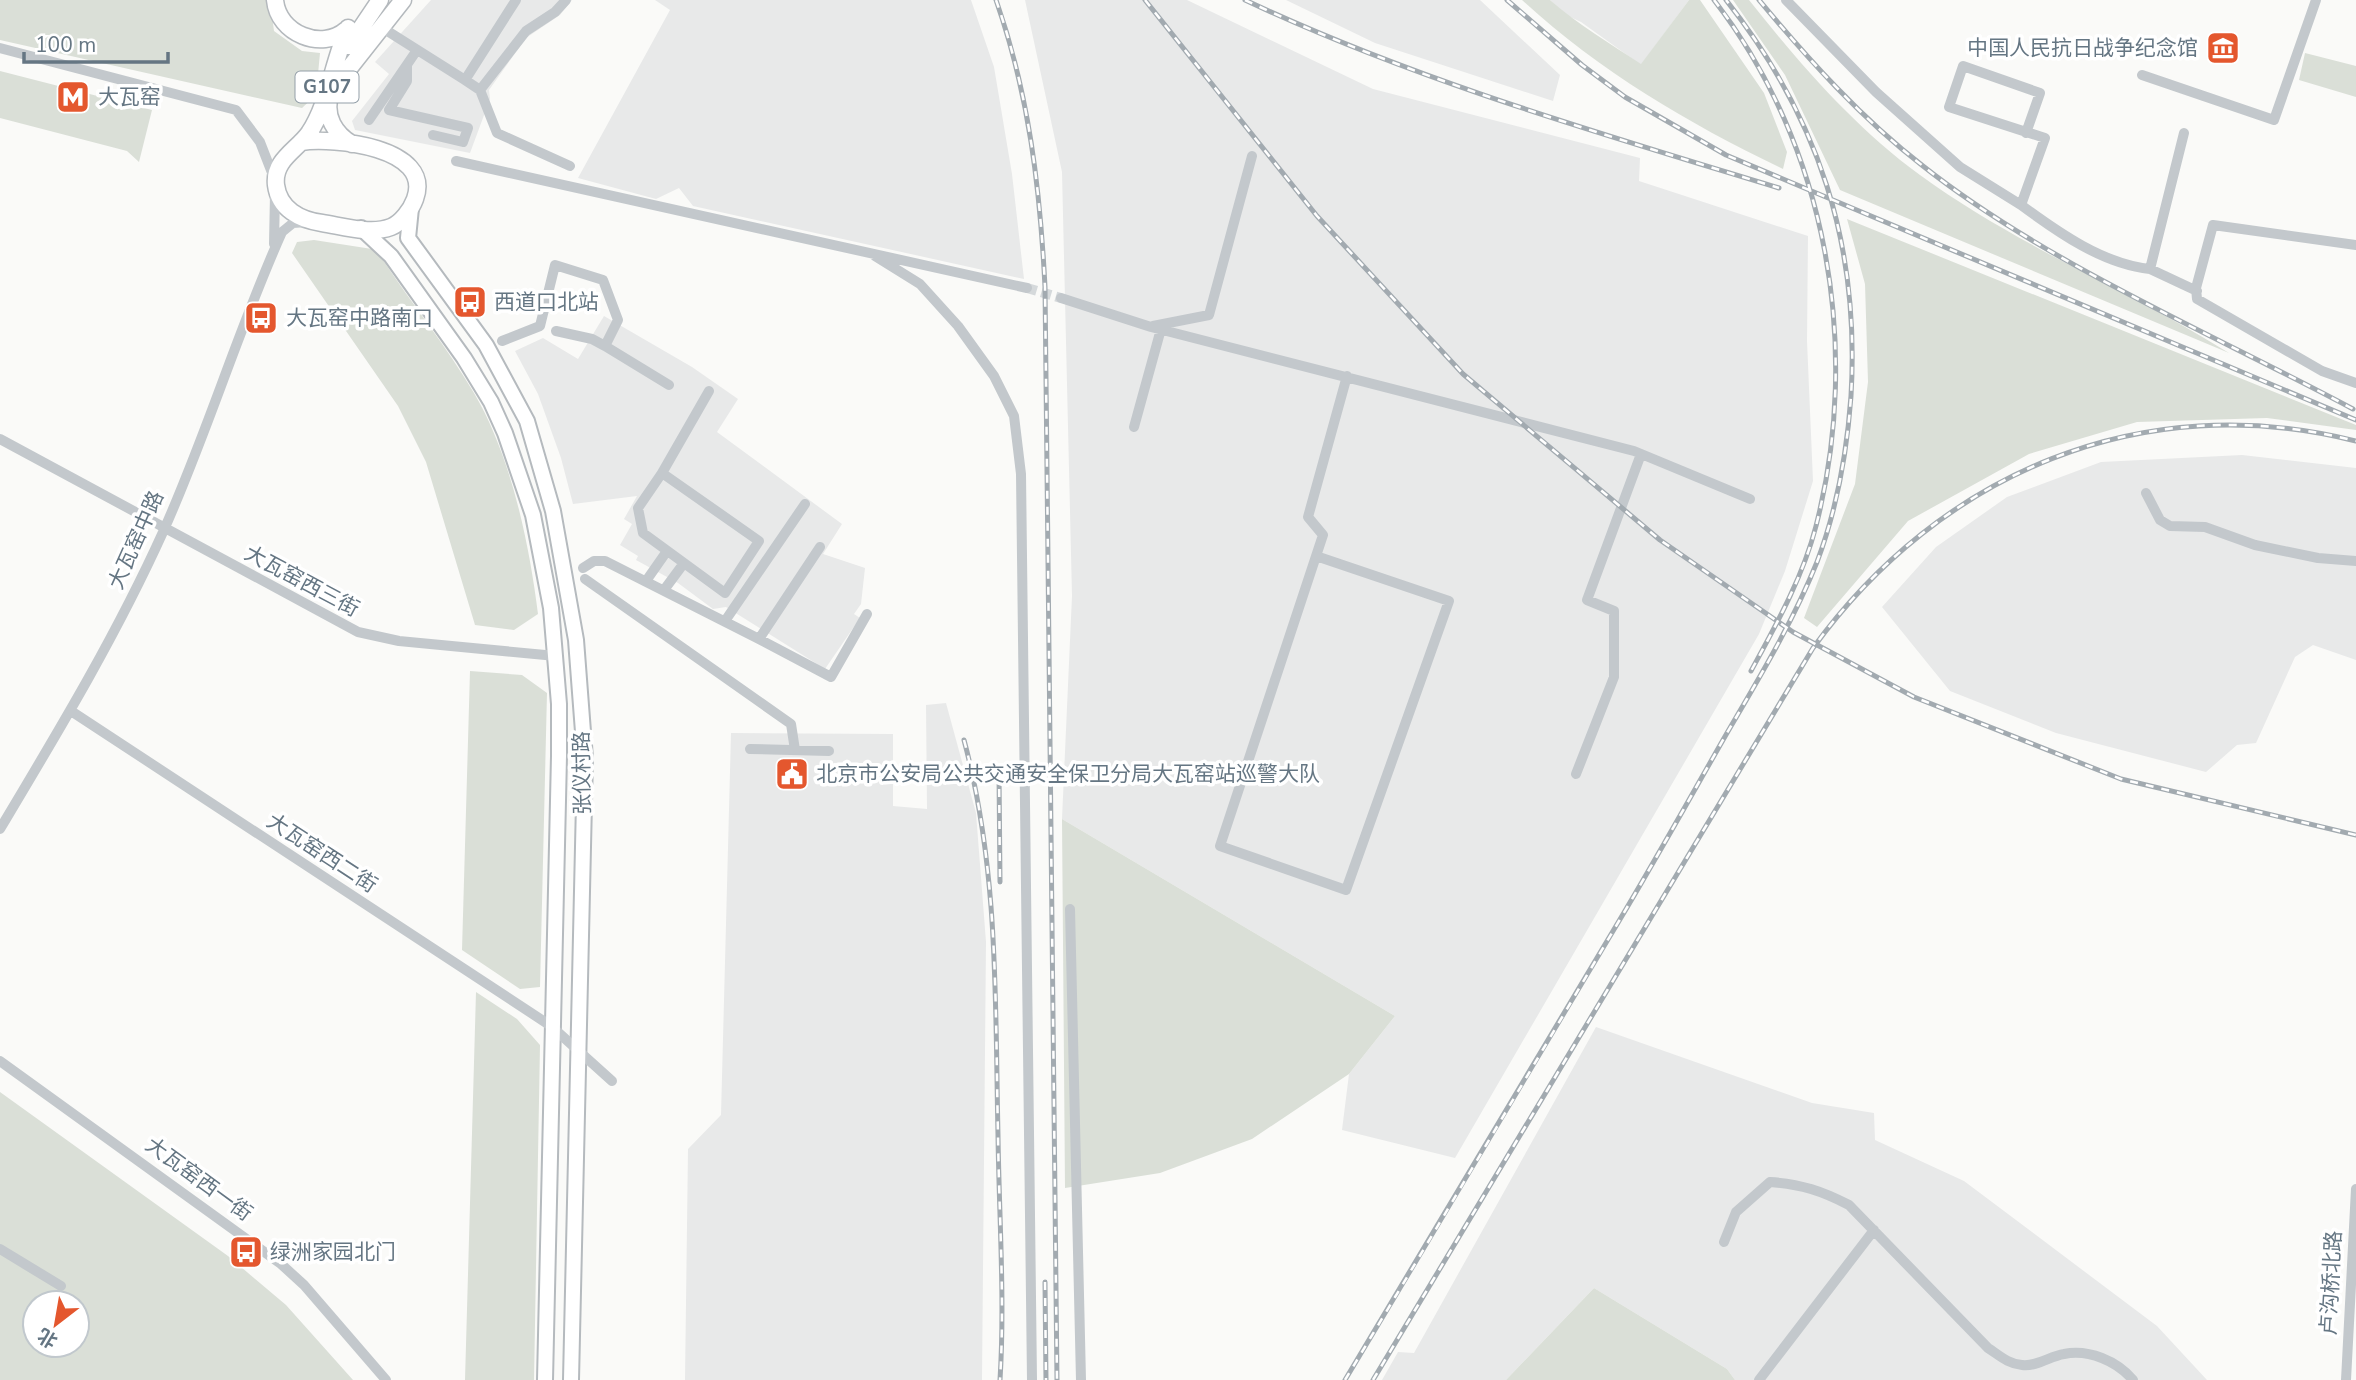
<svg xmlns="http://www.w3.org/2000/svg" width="2356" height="1380" font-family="'Nunito Sans','Noto Sans SC',sans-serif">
	<rect width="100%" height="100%" fill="#fafaf8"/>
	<!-- built -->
	<path fill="#e8e9e9" d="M431,0h141l-12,15 -34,23 -37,52 1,9 -20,54 -115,-23 -3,-9 37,-47 -14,-12z
		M655,0h316l23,67 18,107 12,105 -331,-73 -14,-18 -23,11 -78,-21 92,-168z
		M1025,0h162l186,89 267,69 -1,23 169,55 -1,105 6,140 -28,90 -26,63 -304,524 -113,-28 7,-56 46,-58 -333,-197 10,-223 -10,-424z
		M1286,0h194l80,75 -7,26 -178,-58z
		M1550,0h139l-48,65 -60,-43 -15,-7z
		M604,316l88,51 46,32 -21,33 125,92 -19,30 42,14 -4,36 -7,10 6,4 -35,51 -99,-62 -13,2 -35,-26 -42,-23 2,-4 -18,-11 12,-21 -8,-5 13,-23 -64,8 -12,-46 -23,-64 -23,-43 28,-13 35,21z
		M2242,455l114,13v192l-43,-15 -18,12 -39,86 -19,2 -31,27 -150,-39 -106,-42 -68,-84 54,-60 71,-50 94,-35z
		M946,703l30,110 10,129 -4,438h-297l3,-231 33,-34 10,-382 162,1v72l34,3 -1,-104z
		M1596,1027l216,76 62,10 1,27 89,41 193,145 50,54h-472l-8,-11 -133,-81 -88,92h-124l16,-28 16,1z"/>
	<!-- green -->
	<path fill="#dadfd7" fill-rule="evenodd" d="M0,0h270l4,31 28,20 18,2 -4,42 -14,13 -302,-68z
		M1522,0h28c27,24 61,44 91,64l48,-64h11l64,93 23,59 -4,17c-94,-45 -184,-98 -261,-169z
		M1733,0h16c50,63 105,127 171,175 96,70 208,115 309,178l-389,-163 -55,-115z
		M2305,53l51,13v31l-57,-17z
		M0,71l152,39 -13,52 -12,-11 -127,-33z
		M1847,219l509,206v5l-89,-12 -130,4 -108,32 -121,67 -91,106 -13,-9 51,-134 13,-102 -3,-98z
		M314,240l58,9 11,11c29,44 64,87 91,133 37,63 55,149 64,221l-24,16 -39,-5 -49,-163 -28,-56 -106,-153 5,-11z
		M470,671l52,4 25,18 -7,294 -20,2 -58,-39z
		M1062,819l333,197 -46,58 -97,65 -92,34 -95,15z
		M476,992l41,27 23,26 -6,335h-69z
		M0,1092l228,164 58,49 67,75h-353zM35,1303h42v42h-42z
		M1594,1288l133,81 8,11h-229z"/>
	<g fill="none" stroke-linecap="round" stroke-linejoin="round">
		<!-- minor-tunnel -->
		<path stroke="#d5d9db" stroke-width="10" stroke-dasharray="10 5" stroke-linecap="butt" d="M1027,288l34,10"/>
		<defs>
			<path id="major" d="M411,208l-3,30 78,107 41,76 26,90 23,129 9,118 -14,622
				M361,228l30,28 73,102 27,44 14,31 28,82 18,93 8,96v52l-14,624"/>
			<path id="highway" d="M275,0c3,34 47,51 71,30
				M349,46l31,-46
				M332,90l71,-90
				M330,96c-6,20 5,38 22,48
				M301,142c32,-5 133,5 114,57 -4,11 -14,24 -24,28 -21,8 -49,-1 -69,-4 -22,-3 -43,-14 -46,-38 -3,-25 21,-35 33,-52 20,-30 24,-72 39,-105"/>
		</defs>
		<!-- major casing -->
		<use href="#major" stroke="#b5babe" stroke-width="18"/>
		<!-- highway casing -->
		<use href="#highway" stroke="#b4b9bd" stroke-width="19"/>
		<!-- minor -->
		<path stroke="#c3c8cc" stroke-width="10" d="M1786,0l90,92 84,75 61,38
			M381,27l84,53 51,-80
			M0,48l236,62 24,32 14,36
			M407,66v15l-18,29 79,18 -5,14 -30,-7
			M2142,75l132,45 42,-120
			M465,80l15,10 46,-59 29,-19 11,-12
			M480,90l17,43 73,33
			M369,120l48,-70
			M2026,133l14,-40 -77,-27 -14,41 96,31 -24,67c38,28 82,59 129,64
			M2184,133l-34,136 47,22
			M456,161l571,127
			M274,244l1,-50
			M2356,245l-143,-20 -17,63 1,11 125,72 34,12
			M875,256l45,28 38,42 36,50 20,40 7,58 11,906
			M1061,298l90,29 483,124 116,48
			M1153,326l56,-11 43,-159
			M502,341l38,-15 15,-61 48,15 15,40 -13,26 -13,-7 -36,-8
			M605,346l64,39
			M1134,427l27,-98
			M0,439l358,193 41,9 157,15
			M662,473l97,68 -34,52 -82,-60 -5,-25z
			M662,473l47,-82
			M2146,493l14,27 10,6 35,1 50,18 63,13 38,3
			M1316,556l133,45 -103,289 -126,-44 103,-311 -15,-18 39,-141
			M583,568l11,-7h11l154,78 61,-92
			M585,579l206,145 4,26
			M646,581l21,-30
			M664,590l20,-27
			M725,621l80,-117
			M759,639l72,38 36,-63
			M71,711l480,315 61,55
			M750,749l79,2
			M1576,774l38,-97v-66l-27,-11 54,-146
			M0,829c58,-97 116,-193 163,-297 44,-98 75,-202 119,-300l11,-9 14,-1
			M1070,909l11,471
			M0,1061l281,203 23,21 82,95
			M1724,1242l12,-30 34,-30c31,2 52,9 79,23l139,143c11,7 20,16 34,17 15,2 28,-9 42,-11 25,-5 53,7 69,26
			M0,1249l61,37
			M1759,1380l115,-150
			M2346,1380l10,-191"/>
		<!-- major -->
		<use href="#major" stroke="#fff" stroke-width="14"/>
		<!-- highway -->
		<use href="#highway" stroke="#fff" stroke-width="16"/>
		<defs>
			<path id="rail" d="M996,0c33,94 44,188 49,287l12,1093
				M1145,0l172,216 146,158 197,166 133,92 121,65 207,82 235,56
				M1245,0c170,80 354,133 534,188
				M1507,0l75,65 43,32 101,58 630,265
				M1714,0c113,146 148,347 102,526 -13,51 -40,99 -65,145
				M1759,0c50,60 102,118 164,166 124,98 290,168 430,243
				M964,740c35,131 31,261 34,395 1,81 7,164 2,245
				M999,773l1,109
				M1045,1282l1,98
				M1345,1380c92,-152 183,-305 274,-459 37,-62 72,-125 108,-188 32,-55 66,-111 90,-171 20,-53 30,-110 34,-166 9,-151 -32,-278 -125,-396
				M1373,1380l440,-732c127,-175 329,-261 543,-207"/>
		</defs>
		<!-- rail casing -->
		<use href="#rail" stroke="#a2aab0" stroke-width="5"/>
		<!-- rail -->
		<use href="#rail" stroke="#fff" stroke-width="2.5" stroke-dasharray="8" stroke-linecap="butt"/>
	</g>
	<!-- icons -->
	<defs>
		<symbol id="museum-square" viewBox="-11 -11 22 22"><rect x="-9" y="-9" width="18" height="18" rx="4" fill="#e4572e" stroke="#fff"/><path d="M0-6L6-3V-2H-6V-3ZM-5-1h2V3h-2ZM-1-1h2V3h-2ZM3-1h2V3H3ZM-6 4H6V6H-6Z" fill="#fff"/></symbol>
		<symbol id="metro-square" viewBox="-11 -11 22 22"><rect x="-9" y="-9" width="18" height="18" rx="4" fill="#e4572e" stroke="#fff"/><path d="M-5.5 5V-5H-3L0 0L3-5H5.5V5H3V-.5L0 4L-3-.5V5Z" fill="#fff"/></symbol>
		<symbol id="bus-square" viewBox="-11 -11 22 22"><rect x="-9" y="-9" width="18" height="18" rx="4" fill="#e4572e" stroke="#fff"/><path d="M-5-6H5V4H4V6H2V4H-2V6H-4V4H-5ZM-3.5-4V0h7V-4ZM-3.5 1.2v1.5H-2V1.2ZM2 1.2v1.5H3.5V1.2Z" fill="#fff"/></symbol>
		<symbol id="civic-square" viewBox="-11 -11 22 22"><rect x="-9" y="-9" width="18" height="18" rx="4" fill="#e4572e" stroke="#fff"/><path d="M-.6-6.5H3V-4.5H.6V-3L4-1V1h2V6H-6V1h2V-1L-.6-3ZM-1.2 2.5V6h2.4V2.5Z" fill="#fff"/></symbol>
	</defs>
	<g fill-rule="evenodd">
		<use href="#museum-square" x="2204" y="29" width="38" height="38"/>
		<use href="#metro-square" x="54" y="78" width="38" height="38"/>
		<use href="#bus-square" x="451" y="283" width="38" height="38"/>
		<use href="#bus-square" x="242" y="299" width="38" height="38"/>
		<use href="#civic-square" x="773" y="755" width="38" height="38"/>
		<use href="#bus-square" x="227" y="1233" width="38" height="38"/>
	</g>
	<g text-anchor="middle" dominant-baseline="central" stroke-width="7" stroke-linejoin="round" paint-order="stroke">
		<!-- shield labels -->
		<rect fill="#fff" stroke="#939fa8" stroke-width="2" x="295.5" y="71.5" width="63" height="31" rx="5"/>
		<g font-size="19" font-weight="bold" fill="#657683">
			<text x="327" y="87">G107</text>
		</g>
		<!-- poi labels -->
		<g font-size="21" fill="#657683" stroke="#fff" text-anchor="start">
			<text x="2198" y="48" text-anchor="end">中国人民抗日战争纪念馆</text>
			<text x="98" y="97">大瓦窑</text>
			<text x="494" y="302">西道口北站</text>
			<text x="286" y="318">大瓦窑中路南口</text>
			<text x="816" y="774">北京市公安局公共交通安全保卫分局大瓦窑站巡警大队</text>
			<text x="270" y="1252">绿洲家园北门</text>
		</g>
		<!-- street labels -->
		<g font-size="21" fill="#657683" stroke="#fff">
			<text transform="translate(136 540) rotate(-66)">大瓦窑中路</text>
			<text transform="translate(302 581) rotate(28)">大瓦窑西三街</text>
			<text transform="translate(582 773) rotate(-91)">张仪村路</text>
			<text transform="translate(322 853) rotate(33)">大瓦窑西二街</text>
			<text transform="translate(199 1179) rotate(36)">大瓦窑西一街</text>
			<text transform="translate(2331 1283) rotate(-87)">卢沟桥北路</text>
		</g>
	</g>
	<!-- north arrow -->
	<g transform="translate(56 1324) rotate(211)"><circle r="33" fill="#ffffff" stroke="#c1c8cd" stroke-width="2"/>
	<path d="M0-5L12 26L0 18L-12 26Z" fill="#e4572e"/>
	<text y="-10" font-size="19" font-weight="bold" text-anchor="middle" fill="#657683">北</text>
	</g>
	<!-- scale -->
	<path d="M24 52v10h144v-10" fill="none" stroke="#657683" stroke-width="3.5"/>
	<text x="35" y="52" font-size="21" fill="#657683" stroke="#ffffff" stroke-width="5" paint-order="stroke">100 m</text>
</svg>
